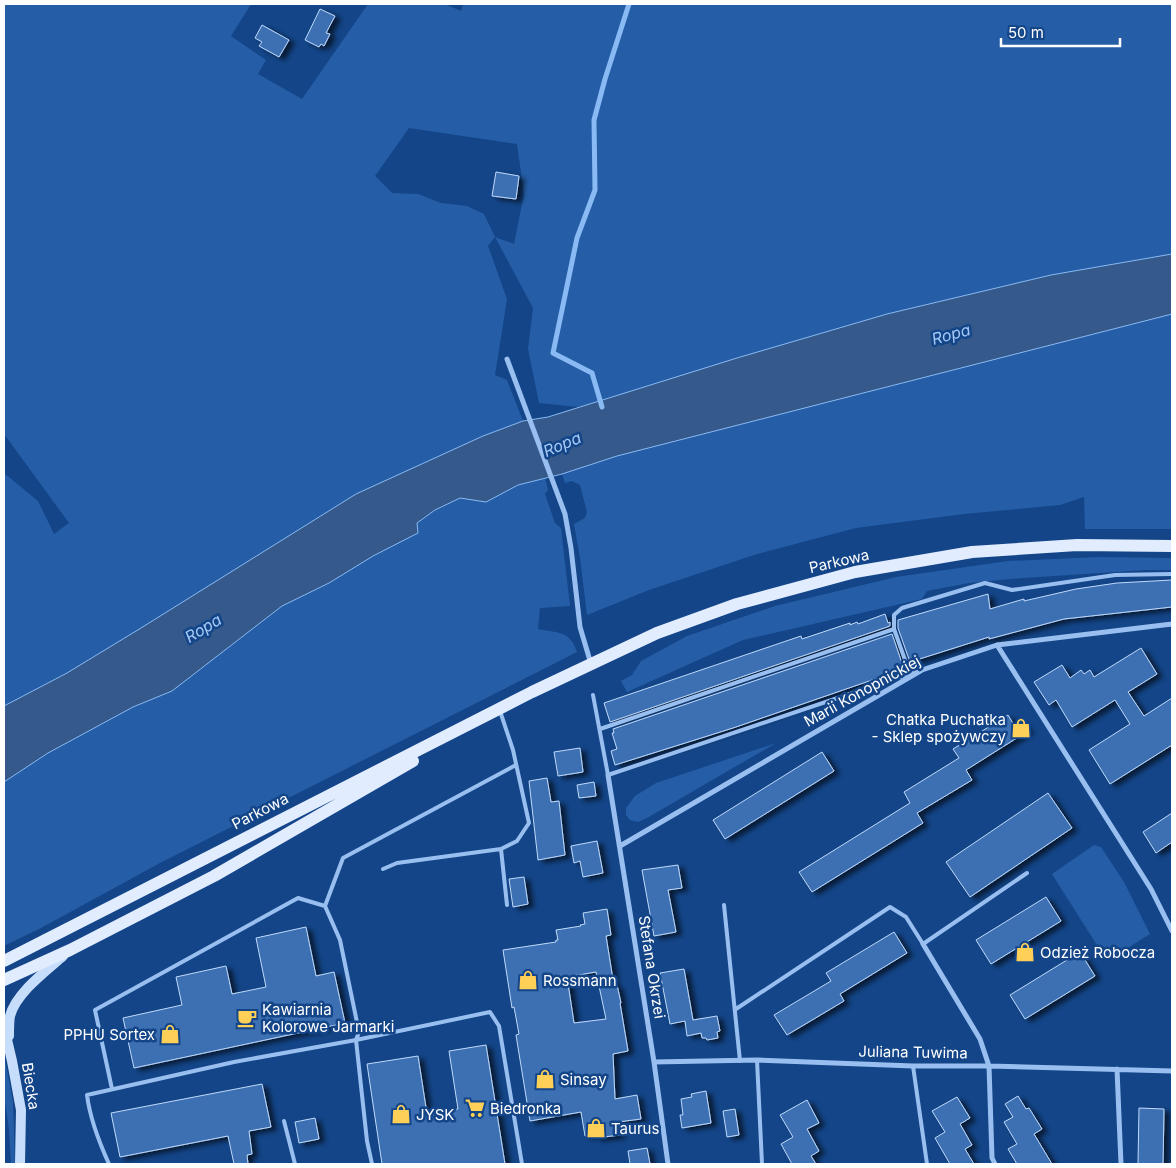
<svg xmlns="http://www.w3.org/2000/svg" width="1176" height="1168" font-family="Inter,sans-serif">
	<defs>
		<filter id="shadow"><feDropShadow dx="5.5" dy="3" stdDeviation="2.5" flood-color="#0009"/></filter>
	</defs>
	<rect width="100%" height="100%" fill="#134588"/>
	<!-- green -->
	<path fill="#255ea7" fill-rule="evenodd" d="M4,4h247l-20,32 35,24 -8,14 44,25 66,-95h77l16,7 2,-7h709v250l-121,21 -164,39 -308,93 -40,-4 -11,-54 5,-41 -38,-71 -7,9 19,53 -12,76 12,5 16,41 -40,15 -60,29 -356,208 -63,33v-233l34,28 16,33 15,-11 -65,-89zM409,128l108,16 7,50 -10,50 -19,-7 -11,-23 -17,-8 -26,-3 -23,-9 -26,-1 -17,-17z
		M1172,314v215h-87l-1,-32 -24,8 -96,9 -108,14 -99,26 -108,36 -62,25 -7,-57 -6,-34 11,-6 2,-6 -7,-27 -8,-4 -7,2 -3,-9c68,-25 140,-40 211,-58 133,-35 266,-68 399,-102z
		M545,477l3,13 -3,4 10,29 6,5 9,78 -30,2 -2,21c19,4 32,1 39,23l-417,211 -119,65 -37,18v-164l44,-29 85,-46 39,-16 110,-85 47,-23 43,-27 46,-23 -1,-10 18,-13 25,-12 27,3 31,-16z
		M1099,557l73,1v12h-26l-136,9 -41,4 -42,8 -5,8 -179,41 -116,52 -6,-11 11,-6 9,-14 46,-25 88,-30 121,-29 112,-16z
		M776,743l-129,75 -9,4 -8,-2 -4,-5v-7l9,-12 21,-13z
		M1094,845l7,2 23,35 26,52 -43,27 -55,-87z
		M4,1054l9,48 2,62h-4l-2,-34 -5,-35z"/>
	<!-- water -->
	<path fill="#34598a" stroke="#8abaf3" d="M1172,254v60l-555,142 -55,18 -44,11 -32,17 -26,-4 -25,12 -18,13 1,10 -45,23 -44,27 -47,23 -110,85 -39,16 -85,46 -44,29v-76l63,-33 74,-45 215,-134 127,-58 40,-15 25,-4 189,-59 150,-44 164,-39z"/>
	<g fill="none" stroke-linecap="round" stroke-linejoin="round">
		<!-- stream -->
		<path stroke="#8abaf3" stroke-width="5" d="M602,407l-10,-34 -39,-20 24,-115 18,-48 -1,-70 11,-41 24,-75"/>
	</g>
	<!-- building -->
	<path fill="#3c6fb2" stroke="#bfdafb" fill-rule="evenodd" filter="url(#shadow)" d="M320,9l15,7 -9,17 4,1 -6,12 -3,-2 -2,3 -14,-7z
		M262,25l27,15 -10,17 -20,-11 3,-4 -7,-4z
		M496,172l23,4 -3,23 -24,-3z
		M1172,580v27l-108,12 -75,20v-2l-79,25 -12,-34v-8l90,-26 2,15 34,-10v2l52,-12 41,-6z
		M885,614l3,9 2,-1v4l-280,96 -6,-19 197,-67 1,3 48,-16v2l7,-3 1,2z
		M892,634l12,35 -171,59 -118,37 -4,-14 6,-2 -5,-16h2l-1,-4z
		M1141,648l16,26 -29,18 16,24 28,-18v47l-62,39 -21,-34 41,-26 -15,-24 -43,27 -16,-27 -7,5 -15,-23 28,-17 8,13 11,-8 3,4 6,-4 4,7z
		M1008,715l6,10 7,-4 7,10 -62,39 6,10 -55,33 6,10 -111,69 -13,-20 111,-69 -6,-11 55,-34 -6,-9z
		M580,748l3,24 -25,4 -4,-24z
		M822,752l12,19 -109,68 -12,-19z
		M547,778l4,24 8,-1 6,54 -27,5 -9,-79z
		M594,782l2,14 -17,2 -2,-13z
		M1048,793l24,35 -102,69 -24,-35z
		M1172,813v29l-16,11 -13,-21z
		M597,841l6,32 -20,4 -3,-16 -6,2 -3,-17z
		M678,865l4,23 -14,2 8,42 -22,4 -12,-66z
		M524,877l4,27 -15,3 -4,-28z
		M1046,897l15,24 -70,43 -15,-24z
		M607,909l4,26 -5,1 8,50 3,-1 4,18h-1l8,48 -15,3 2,45 22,-4 4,24 -23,3 2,13 -24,3 -1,-4 -10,2 -4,-24 -51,9 -14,-86 3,-1 -5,-27 -2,1 -9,-58 53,-8v-2h2l-2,-10 25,-4 -1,-1 5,-1 -2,-11zM596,972l10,47 -32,4 -7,-46z
		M306,927l10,49 18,-4 11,51 -211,45 -11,-50 59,-13 -6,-28 50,-11 6,28 34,-7 -10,-49z
		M894,932l13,21 -67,41 4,7 -57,34 -13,-20 57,-34 -5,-8z
		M1080,952l15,24 -70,43 -15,-24z
		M684,969l9,51 24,-4 3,15 -3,1 1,6 -11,2 -1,-2h-4l-1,-5 -14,3 -2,-15 -15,3 -10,-51z
		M486,1045l19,119h-123l-15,-100 51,-8 9,58 31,-5 -9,-58z
		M262,1084l9,43 -22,4 3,23 -5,1 1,9h-14l-6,-28 -108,21 -9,-44z
		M706,1091l5,32 -29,5 -2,-13h3l-2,-16 11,-2 -1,-3z
		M1018,1096l8,13 3,-1 13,21 -8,5 18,30h-35l-9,-15 9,-5 -13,-22 9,-5 -8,-13z
		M957,1097l13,21 -10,6 12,21 -7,4 9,15h-24l-15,-26 10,-6 -13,-21z
		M807,1100l12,23 -12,6 12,22 -8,5 5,8h-24l-11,-20 12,-7 -13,-22z
		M1139,1108l25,1 -1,55h-25z
		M735,1109l4,26 -12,2 -4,-26z
		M315,1118l4,21 -20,4 -4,-21z
		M647,1148l3,16h-20l-2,-13z"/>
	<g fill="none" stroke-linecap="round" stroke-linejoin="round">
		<!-- lane -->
		<path stroke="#99bff0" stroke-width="4" d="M910,674l-16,-45v-14l8,-7 83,-25 27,7 103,-15 57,-1
			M593,695l15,80 307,-103
			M600,729l294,-100
			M501,849l6,56
			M383,869l14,-6 104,-14 16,-8 12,-18 -16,-73 -13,-39
			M724,905l16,156
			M325,906l18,-48 173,-93
			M736,1009l154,-102 16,10 17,27 104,-71
			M356,1040l134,-28 9,14 23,138
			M757,1060l5,104
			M913,1066l14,98
			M112,1089l-17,-79 203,-112 27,8 15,34 19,92 -3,8
			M284,1121l11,43
			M109,1164c-10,-22 -19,-45 -22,-69l147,-33 122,-22 11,101 5,23"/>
		<!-- street -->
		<path stroke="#99bff0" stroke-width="5" d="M507,359l58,155 6,34 9,79 11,37
			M997,645l154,244 21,42
			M608,775l46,287 14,102
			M620,846l302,-176 75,-25 175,-21
			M923,944l57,95 9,27 3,92 3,6
			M654,1062l103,-2 156,6h76l183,5
			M1117,1069l4,95"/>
		<!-- secondary -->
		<path stroke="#c6ddfb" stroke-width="10" d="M4,1027l8,34 9,49 -1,54
			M9,1036c0,-6 0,-14 1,-20 6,-23 36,-45 53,-60"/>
		<!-- primary -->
		<path stroke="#e1ecff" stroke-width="12" d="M4,961l528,-269 125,-59 80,-29 118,-32 117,-20 105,-7 95,1
			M4,980l66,-30 144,-74 199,-115"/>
	</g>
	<!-- icons -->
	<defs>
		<symbol id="shop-bare" viewBox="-9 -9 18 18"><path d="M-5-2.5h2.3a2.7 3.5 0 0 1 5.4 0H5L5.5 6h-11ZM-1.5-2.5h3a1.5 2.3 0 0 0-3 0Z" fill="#ffd057" stroke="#134588" stroke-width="2.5" paint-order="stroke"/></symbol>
		<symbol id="cafe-bare" viewBox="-9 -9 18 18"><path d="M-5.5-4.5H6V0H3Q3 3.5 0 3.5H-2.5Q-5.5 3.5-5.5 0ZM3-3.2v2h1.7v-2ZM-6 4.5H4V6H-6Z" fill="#ffd057" stroke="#134588" stroke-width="2.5" paint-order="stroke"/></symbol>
		<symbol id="supermarket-bare" viewBox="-9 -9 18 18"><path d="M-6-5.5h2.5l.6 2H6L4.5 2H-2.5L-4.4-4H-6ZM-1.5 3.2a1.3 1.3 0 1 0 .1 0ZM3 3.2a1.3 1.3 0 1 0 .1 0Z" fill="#ffd057" stroke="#134588" stroke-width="2.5" paint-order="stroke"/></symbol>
	</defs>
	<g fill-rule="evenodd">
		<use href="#shop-bare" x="1007" y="714" width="28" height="28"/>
		<use href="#shop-bare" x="1011" y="938" width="28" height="28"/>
		<use href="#shop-bare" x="514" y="966" width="28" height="28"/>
		<use href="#cafe-bare" x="233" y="1004" width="28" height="28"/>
		<use href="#shop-bare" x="156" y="1020" width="28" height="28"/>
		<use href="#shop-bare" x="531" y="1065" width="28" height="28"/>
		<use href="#supermarket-bare" x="461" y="1094" width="28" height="28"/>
		<use href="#shop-bare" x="387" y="1100" width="28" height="28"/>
		<use href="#shop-bare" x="582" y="1114" width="28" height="28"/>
	</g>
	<g text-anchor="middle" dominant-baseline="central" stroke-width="5" stroke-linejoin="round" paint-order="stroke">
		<!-- street labels -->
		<g font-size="15" fill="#fff" stroke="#134588">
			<text transform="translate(839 561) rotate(-13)">Parkowa</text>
			<text transform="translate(862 691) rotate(-29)">Marii Konopnickiej</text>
			<text transform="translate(260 811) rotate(-27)">Parkowa</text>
			<text transform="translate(652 967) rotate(81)">Stefana Okrzei</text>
			<text transform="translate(913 1052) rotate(1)">Juliana Tuwima</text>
			<text transform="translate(31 1086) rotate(81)">Biecka</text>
		</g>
		<!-- poi labels -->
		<g font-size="15" fill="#fff" stroke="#134588" text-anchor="start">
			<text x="1006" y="719" text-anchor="end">Chatka Puchatka<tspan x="1006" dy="17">- Sklep spożywczy</tspan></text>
			<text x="1040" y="952">Odzież Robocza</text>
			<text x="543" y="980">Rossmann</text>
			<text x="262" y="1009">Kawiarnia<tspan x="262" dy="17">Kolorowe Jarmarki</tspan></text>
			<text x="155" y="1034" text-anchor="end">PPHU Sortex</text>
			<text x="560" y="1079">Sinsay</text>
			<text x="490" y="1108">Biedronka</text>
			<text x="416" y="1114">JYSK</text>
			<text x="611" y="1128">Taurus</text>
		</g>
		<!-- water labels -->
		<g font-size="16" font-style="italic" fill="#a4c9f7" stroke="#134588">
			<text transform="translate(951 334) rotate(-15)">Ropa</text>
			<text transform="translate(562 444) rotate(-23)">Ropa</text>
			<text transform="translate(203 628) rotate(-31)">Ropa</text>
		</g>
	</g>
	<!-- border -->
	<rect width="1176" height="1168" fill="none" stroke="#ffffff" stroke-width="10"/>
	<!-- scale -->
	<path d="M1001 38v8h119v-8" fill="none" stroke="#ffffff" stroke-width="2.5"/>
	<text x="1008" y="38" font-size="15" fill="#ffffff" stroke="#134588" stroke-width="4" paint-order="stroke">50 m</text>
</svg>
